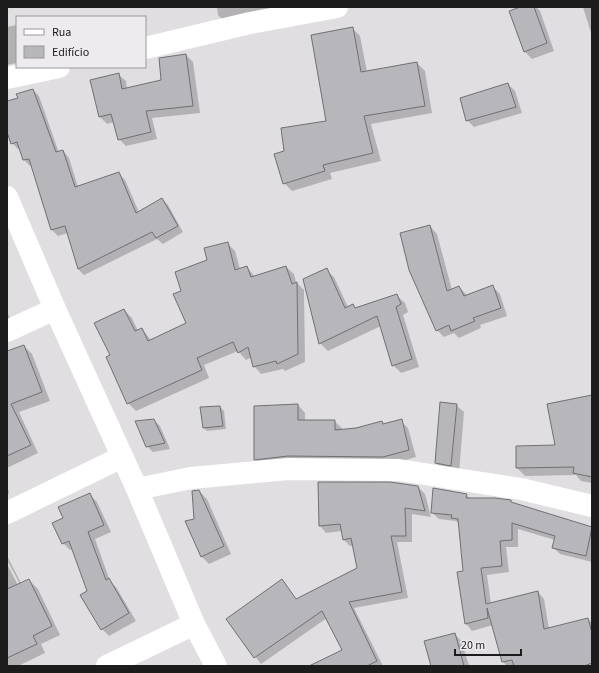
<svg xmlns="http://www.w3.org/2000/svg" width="599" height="673" font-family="'Source Sans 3',sans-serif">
	<rect width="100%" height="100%" fill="#e1dee2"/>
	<!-- shadow -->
	<path fill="#0003" d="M217,7h78l-69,16 -8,-8z
		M523,7h13l4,4 14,40 -22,8 -8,-8z
		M583,7h9v29z
		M17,25v38l-10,2v-38z
		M352,28l8,8 7,36 50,-9 8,8 7,42 -61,11 10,37 -51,12 2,6 -40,12 -8,-8 2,-31 41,-30z
		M186,55l7,7 7,51 -48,5 5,21 -31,7 -7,-7 -5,-17 -7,2 -7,-7 18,-43 8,7 1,8 35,-8z
		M508,84l7,7 7,22 -48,14 -7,-7z
		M33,90l6,6 20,57 4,-2 6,7 9,29 41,-13 6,6 14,32 23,-13 6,6 15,27 -20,12 -6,-5 -73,36 -6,-6 -10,-36 -10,3 -6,-6 -20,-65 -2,1 -6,-6 -4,-12 -2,1 -6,-6 -5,-15v-26l12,-4z
		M430,226l7,8 15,56 7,-3 8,8 26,-8 7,7 7,22 -27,9 1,3 -22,10 -5,-5 -10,4 -7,-7z
		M227,243l8,8 5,18 7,-2 8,10 31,-10 8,7 2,8 8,8 1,72 -20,9 -2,-2 -22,5 -7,-8 -2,-9 -6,3 -8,-9 -34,14 5,13 -73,33 -8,-8 -17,-47 13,-46 8,8 6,13 4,-2 9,11 36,-17 -4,-32 26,-30z
		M326,270l8,7 14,30 5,-2 3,3 41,-12 8,7 3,9 -5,3 16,52 -18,6 -8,-8 -12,-39 -53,25 -8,-8z
		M7,312l5,11 -5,2z
		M24,346l8,8 18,47 -31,11 19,41 -31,15v-116z
		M592,396v87l-11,-2 -5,-6 -51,1 -8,-8v-21l39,-1z
		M298,405l7,8v8h29l8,7v3l40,-9 2,3 17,-4 7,7 8,29 -25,7 -129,2 -7,-7z
		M456,405l8,7 -5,61 -15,-3 -8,-7z
		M220,407l4,4 2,18 -19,2 -4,-4z
		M154,420l6,6 10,23 -17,3 -6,-6z
		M7,485l2,8 -2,1z
		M418,487l7,7 6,23 -19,-3v28h-15l11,56 -54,10 29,58h-54l15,-16 -17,-32 -66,46 -34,-45 55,-38 15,19 61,-31 -5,-23h-3l-6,-6 -2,-9 -16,2 -6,-7z
		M199,491l8,8 24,55 -22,10 -8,-8 -6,-36z
		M89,494l8,8 14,30 -16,7 15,42 6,6 20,34 -27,15 -7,-7 -29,-80 -3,1 -7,-7 1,-25z
		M466,495l5,4 39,2 3,2 79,25v34l-32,-8 -6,-6 1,-8 -37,-11v18h-12l3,25 -22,3 4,29 47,-12 6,7 5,30 39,-10 4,4v43h-85l-4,-4 -10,-37 -21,6 -6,-7 -8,-51 6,-1 -5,-48 -3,-3 -17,-2 -7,-6z
		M7,556l14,27 8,-3 9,9 22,46 -19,9 4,9 -27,13h-11v-102l13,25 2,-1 -15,-28z
		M455,634l7,8 7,24h-37z"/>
	<!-- building -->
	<path fill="#b7b6ba" stroke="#706f73" d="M520,7h14l13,36 -23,9 -15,-41z
		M353,27l8,45 56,-10 8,44 -61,10 9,37 -50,12 2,6 -42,13 -9,-30 10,-3 -3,-23 45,-7 -15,-86z
		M186,54l7,52 -47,5 5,21 -33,8 -7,-26 -12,3 -9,-37 29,-7 3,16 39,-9 -2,-22z
		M508,83l8,24 -50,14 -6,-23z
		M33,89l23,63 7,-2 12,37 44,-15 17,41 26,-15 16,28 -22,12 -4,-6 -74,37 -13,-43 -14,4 -22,-71 -6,1 -6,-18 -6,2 -4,-12v-31l11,-3 -2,-4z
		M430,225l17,66 12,-5 5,10 29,-11 8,23 -28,10 2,3 -24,10 -2,-6 -13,6 -27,-61 -9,-37z
		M228,242l7,28 12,-4 4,11 35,-11 6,18 5,-2 1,72 -21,10 -1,-3 -23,6 -5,-20 -10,6 -5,-11 -36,16 5,12 -75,34 -21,-47 4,-2 -16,-32 30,-14 11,22 7,-3 6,13 38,-18 -13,-29 8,-3 -6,-19 32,-12 -3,-12z
		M327,268l18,40 8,-4 2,4 42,-14 4,10 -5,3 16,52 -20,7 -15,-50 -58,28 -16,-65z
		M24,345l18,47 -31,12 20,41 -24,11v-105z
		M592,395v82l-19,-4 1,-6 -58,1v-22l39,-1 -8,-41z
		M440,402l17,2 -6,62 -16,-3z
		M298,404v16h37v10l21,-2 26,-7 1,3 19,-5 7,31 -26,7 -95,-1 -34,4v-54z
		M220,406l3,20 -20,2 -3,-21z
		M154,419l11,24 -19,4 -11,-26z
		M318,482h72l28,4 7,25 -20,-3 1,28h-15l11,56 -53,10 28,59 -10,5h-58l33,-16 -20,-39 -68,47 -28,-39 56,-40 14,20 61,-31 -6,-30 -8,2 -3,-16 -21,2z
		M433,488l34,6 -1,4h29l16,2v2l81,25 -6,29 -34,-8 3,-12 -43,-13v17l-12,1 2,25 -21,2 5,36 52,-13 6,38 44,-11 4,15v30l-8,3h-70l-2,-6 -10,2 -15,-54 1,10 -23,6 -8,-52 6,-1 -5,-52 -7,-1 1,-3 -21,-2z
		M199,490l25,56 -23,11 -16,-36 9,-2 -2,-28z
		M90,493l14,32 -16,7 18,48 3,-2 20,35 -28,17 -21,-35 7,-4 -18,-50 -7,3 -10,-21 11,-5 -5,-11z
		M29,579l23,47 -19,10 4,8 -30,14v-69z
		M455,633l9,33h-33l-7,-25z"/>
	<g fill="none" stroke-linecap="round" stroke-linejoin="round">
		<!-- street -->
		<path stroke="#fff" stroke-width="22" d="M145,48l105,-25 87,-16
			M7,78l52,-11
			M7,197l48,112 82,180 57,135 22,42
			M7,331l48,-22
			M137,489l54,-11 97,-9 111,1 122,19 71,17
			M7,513l115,-56
			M107,666l87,-42"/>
	</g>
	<!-- border -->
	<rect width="599" height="673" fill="none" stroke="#1d1c1d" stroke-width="16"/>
	<!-- legend -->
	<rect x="16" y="16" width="130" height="52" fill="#eeebef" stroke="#9a989b"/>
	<rect x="24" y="29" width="20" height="6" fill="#ffffff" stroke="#9a989b"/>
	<text x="52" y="36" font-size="12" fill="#1d1c1d">Rua</text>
	<rect x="24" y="46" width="20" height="12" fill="#b7b6ba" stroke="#9a989b"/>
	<text x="52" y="56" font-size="12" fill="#1d1c1d">Edifício</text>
	<!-- scale -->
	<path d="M455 649v6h66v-6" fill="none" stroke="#1d1c1d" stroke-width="2"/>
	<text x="461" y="649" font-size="12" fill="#1d1c1d" stroke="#eeebef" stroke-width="3" paint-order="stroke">20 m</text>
</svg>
